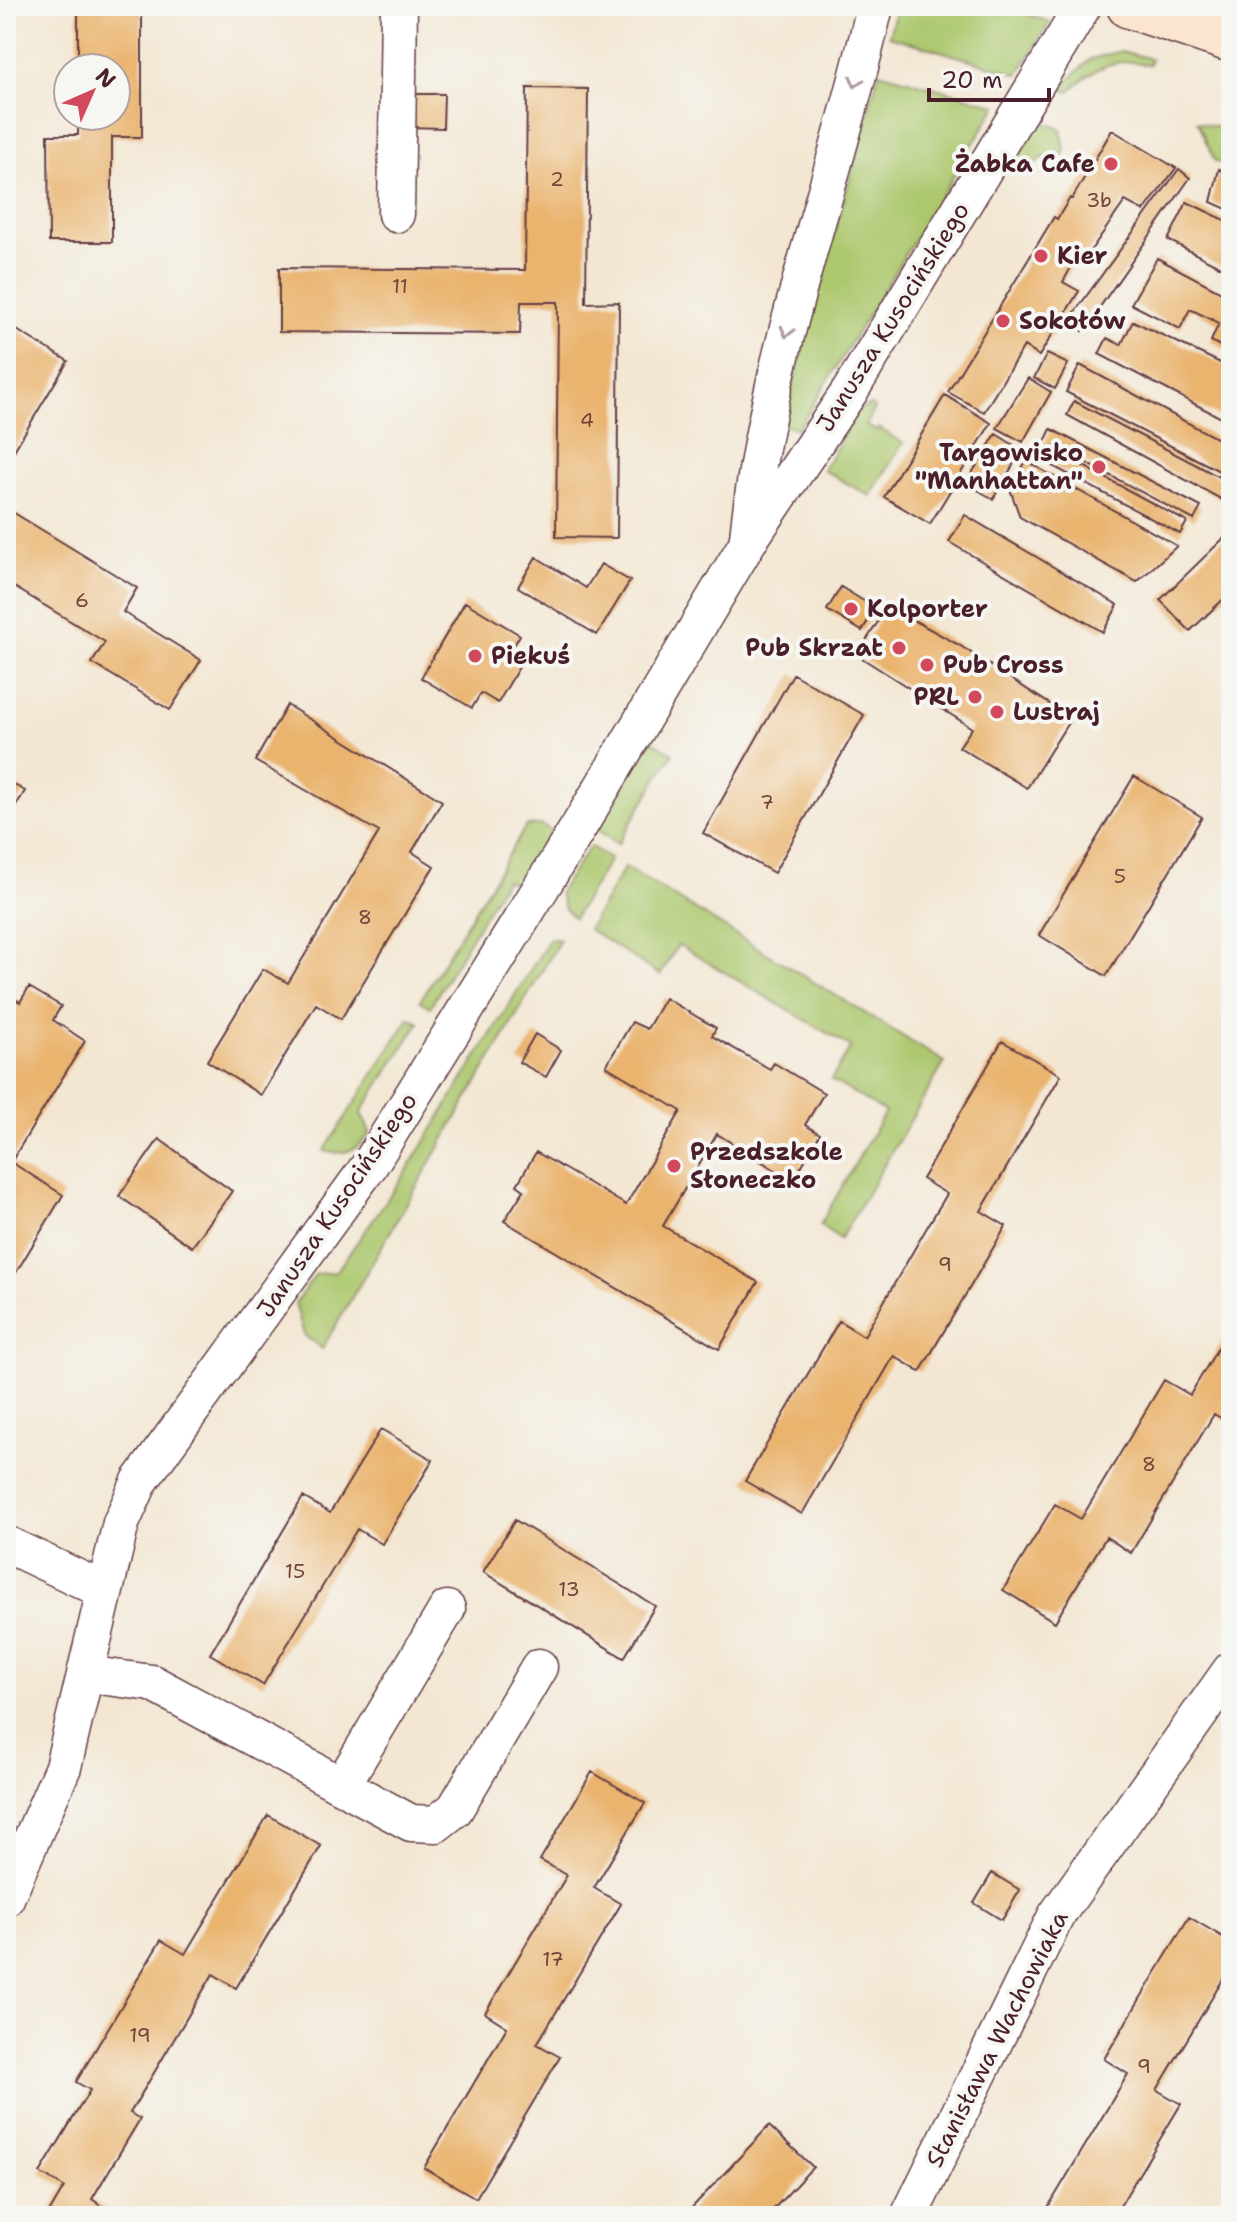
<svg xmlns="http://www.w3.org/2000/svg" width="1237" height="2222" font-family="'Shantell Sans',sans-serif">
	<rect width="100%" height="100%" fill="#f6f6f2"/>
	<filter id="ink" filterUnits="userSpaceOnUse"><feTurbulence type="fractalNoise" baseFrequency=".0125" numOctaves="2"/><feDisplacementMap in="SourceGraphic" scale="16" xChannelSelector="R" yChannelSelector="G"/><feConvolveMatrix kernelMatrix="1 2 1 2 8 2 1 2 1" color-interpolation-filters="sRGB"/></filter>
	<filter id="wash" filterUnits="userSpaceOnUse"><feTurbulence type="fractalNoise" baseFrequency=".006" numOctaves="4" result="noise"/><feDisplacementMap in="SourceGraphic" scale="32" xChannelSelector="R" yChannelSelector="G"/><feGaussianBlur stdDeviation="1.8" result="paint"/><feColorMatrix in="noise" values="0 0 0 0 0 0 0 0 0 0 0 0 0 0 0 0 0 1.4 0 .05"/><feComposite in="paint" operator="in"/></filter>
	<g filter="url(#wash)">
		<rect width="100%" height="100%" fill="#f3e7d3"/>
		<!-- green -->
		<path fill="#acc76d" stroke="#7b734c" stroke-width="2" d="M897,6h108l45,16 -32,52 -129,-38z
			M1121,51l30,8 -2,6c-34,-10 -57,4 -80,27l-10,-4 32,-29z
			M879,72l118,33 -199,324 -16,-5z
			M1035,119l26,10 4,21 -8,16 -14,-9 -19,17 -9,-6v-15z
			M1197,122l34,8v38l-16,-7z
			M871,405l4,3 -9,18 11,5 2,-3 24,15 -33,53 -47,-26 35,-60z
			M651,740l22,13 -55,91 -21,-14z
			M542,825l10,7 -32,52 -15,-4 -75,127 -10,-6 106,-175z
			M590,846l20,13 -36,59 -10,-10 -5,-16z
			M625,867l320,195 -105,177 -20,-14 65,-113 -54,-32 20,-33 -173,-102 -18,30 -72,-46z
			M550,938l10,2 -238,409 -18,-14 -9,-32 21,-29 20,-2 71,-101z
			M409,1018l10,5 -58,90 9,19c-11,18 -25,24 -46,19z"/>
		<g id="blocks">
			<!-- building -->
			<path fill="#eab46e" d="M78,6h64v131h-30v105h-63l-1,-107h30v-19h38v-48h-38z
				M527,88l61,1 -2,214 33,-1 -2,236 -61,-1 2,-235h-37l-1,32 -241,-2v-64l246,2z
				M409,94h35l-1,34 -35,-1z
				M1112,130l64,38 -32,43 -19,-10 -43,62 -7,-3 -12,22 16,9 -40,65 -15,-10 -40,66 -36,-20 106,-175 3,2 13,-21 2,1z
				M1179,169l11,9 -107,153 -14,-11z
				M1219,169l12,6v36l-20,-9z
				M1187,202l44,21v49l-63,-32z
				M1157,258l74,39v55l-20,-11 8,-18 -29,-14 -10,20 -49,-25z
				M1133,321l98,47v55l-132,-69 8,-16 14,7z
				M15,329l53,32 -62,103v-120z
				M1047,354l21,10 -13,25 -21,-11z
				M1080,365l151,81v31l-165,-85z
				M1028,378l23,14 -28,50 -26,-14z
				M945,395l46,28 -61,101 -46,-27z
				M1074,401l157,82 -3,20 -161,-88z
				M1051,429l150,78 -7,13 -139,-74 -8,16 -10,-4z
				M996,434l26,16 -29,49 -27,-16z
				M1056,451l131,71 -7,12 -131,-70z
				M1026,461l151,85 -40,36 -117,-65 -10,-28z
				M6,508l131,80 -14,24 78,48 -31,50 -78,-47 13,-21 -99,-60z
				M965,515l153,90 -15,27 -154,-90z
				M1231,531v61l-41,39 -30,-31z
				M536,557l50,31 15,-24 29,17 -33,54 -79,-48z
				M841,587l34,21 -13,23 -35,-21z
				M465,602l55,33 -10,17 13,8 -25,43 -17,-10 -9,15 -51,-30z
				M888,606l71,39 112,73 -44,70 -68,-41 13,-19 -115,-73z
				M793,674l71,41 -90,158 -71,-40z
				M287,705l155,96 -30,51 22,14 -93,153 -25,-15 -55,91 -54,-34 56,-92 25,14 91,-151 -124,-71z
				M1134,776l68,41 -96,159 -67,-41z
				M6,780l19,11 -19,31z
				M29,987l32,19 -8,14 32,21 -74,121 52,33 -57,94v-296l14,9z
				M665,998l51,30 -4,8 58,33 4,-6 50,30 -19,32 15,9 -27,47 -76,-47 -54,92 95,56 -39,67 -215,-128 20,-31 -7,-5 19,-33 90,53 55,-94 -75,-45 26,-44 15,7z
				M535,1034l26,16 -15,27 -27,-15z
				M1002,1041l59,34 -80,136 25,15 -86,146 -26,-16 -92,158 -57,-33 94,-160 25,15 62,-107 21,-35 -25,-15z
				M159,1139l73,52 -40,56 -73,-51z
				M1231,1326v98l-17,-10 -83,139 -25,-16 -51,85 -52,-32 52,-86 26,15 83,-139 26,15z
				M381,1429l52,31 -51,84 -25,-15 -94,156 -53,-31 93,-157 27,16z
				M515,1520l140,86 -31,52 -141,-86z
				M592,1772l53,31 -51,85 27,16 -84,140 23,13 -84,141 -52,-30 83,-141 -22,-14 82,-138 -27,-15z
				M268,1815l53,31 -85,142 -23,-14 -83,139 10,6 -48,80 23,17h-68l17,-29 -24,-14 50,-83 -14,-8 85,-142 24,14z
				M992,1873l28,17 -18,30 -28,-17z
				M1189,1917l42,25v24l-74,124 24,14 -67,112h-68l-2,-2 84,-140 -24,-15z
				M769,2126l44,41 -46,49h-83z"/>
		</g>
	</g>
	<g filter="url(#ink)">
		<use href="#blocks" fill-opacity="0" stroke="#633d44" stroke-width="2"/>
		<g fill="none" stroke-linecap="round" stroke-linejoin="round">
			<defs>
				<path id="street" d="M396,214l3,-208
					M748,537c19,-182 87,-354 127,-531
					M6,1544l97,46
					M85,1674l67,9 259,140 25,1 19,-15 84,-142
					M342,1785l105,-176
					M6,1898l57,-131 58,-244 19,-42 229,-315 209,-338 170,-286 102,-151 233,-385
					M909,2216l147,-300 175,-246"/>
				<path id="secondary" d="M1129,6l102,34"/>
			</defs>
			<!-- street casing -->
			<use href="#street" stroke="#633d44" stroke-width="39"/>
			<!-- secondary casing -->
			<use href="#secondary" stroke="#633d44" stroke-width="47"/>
			<!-- street -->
			<use href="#street" stroke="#fff" stroke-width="36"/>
			<!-- secondary -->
			<use href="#secondary" stroke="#fbe5cf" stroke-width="44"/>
		</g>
		<!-- one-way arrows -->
		<defs><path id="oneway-chevron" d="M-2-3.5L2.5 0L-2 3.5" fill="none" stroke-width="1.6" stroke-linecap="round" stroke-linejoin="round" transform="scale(2)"/></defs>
		<g stroke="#ae9aa0">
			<use href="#oneway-chevron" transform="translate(856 82) rotate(105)"/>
			<use href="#oneway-chevron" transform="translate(787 332) rotate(105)"/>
		</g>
	</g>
	<!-- markers -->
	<g fill="#d1495b" stroke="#f6f6f2" stroke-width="3">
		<circle cx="1111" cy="164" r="8"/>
		<circle cx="1041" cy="256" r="8"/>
		<circle cx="1003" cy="321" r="8"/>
		<circle cx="1099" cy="467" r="8"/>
		<circle cx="851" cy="609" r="8"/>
		<circle cx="899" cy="648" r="8"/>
		<circle cx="475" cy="656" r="8"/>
		<circle cx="927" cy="665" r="8"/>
		<circle cx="975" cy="697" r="8"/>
		<circle cx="997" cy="712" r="8"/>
		<circle cx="674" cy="1166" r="8"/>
	</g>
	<g text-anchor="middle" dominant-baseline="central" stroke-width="8" stroke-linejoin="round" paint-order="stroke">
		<!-- number labels -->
		<g font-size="20" fill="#72443c">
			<text x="557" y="179">2</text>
			<text x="1099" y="200">3b</text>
			<text x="400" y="286">11</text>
			<text x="587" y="420">4</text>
			<text x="82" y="600">6</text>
			<text x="767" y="802">7</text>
			<text x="1120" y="876">5</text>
			<text x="365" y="917">8</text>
			<text x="945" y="1264">9</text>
			<text x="1149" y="1464">8</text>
			<text x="295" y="1571">15</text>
			<text x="569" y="1589">13</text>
			<text x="553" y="1959">17</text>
			<text x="140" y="2035">19</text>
			<text x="1144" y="2066">9</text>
		</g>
		<!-- poi labels -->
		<g font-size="24" font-weight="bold" fill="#4a1f2b" stroke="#f6f6f2" text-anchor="start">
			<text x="1095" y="164" text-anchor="end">Żabka Cafe</text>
			<text x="1057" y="256">Kier</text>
			<text x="1019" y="321">Sokołów</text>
			<text x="1083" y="453" text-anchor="end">Targowisko<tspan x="1083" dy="28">"Manhattan"</tspan></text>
			<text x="867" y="609">Kolporter</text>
			<text x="883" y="648" text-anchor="end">Pub Skrzat</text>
			<text x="491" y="656">Piekuś</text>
			<text x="943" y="665">Pub Cross</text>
			<text x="959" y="697" text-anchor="end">PRL</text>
			<text x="1013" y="712">Lustraj</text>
			<text x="690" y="1152">Przedszkole<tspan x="690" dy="28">Słoneczko</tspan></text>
		</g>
		<!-- street labels -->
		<g font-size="24" fill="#4a1f2b" stroke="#f6f6f2">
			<text transform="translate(893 317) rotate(-58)">Janusza Kusocińskiego</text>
			<text transform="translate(337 1205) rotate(-56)">Janusza Kusocińskiego</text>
			<text transform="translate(997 2039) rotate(-63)">Stanisława Wachowiaka</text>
		</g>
	</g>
	<!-- margin -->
	<rect width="1237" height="2222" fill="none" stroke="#f6f6f2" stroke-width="32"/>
	<!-- north arrow -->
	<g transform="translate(92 92) rotate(45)"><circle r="38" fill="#f6f6f2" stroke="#b1a0a2" stroke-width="2"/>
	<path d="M0-6L14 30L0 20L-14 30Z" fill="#d1495b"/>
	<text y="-12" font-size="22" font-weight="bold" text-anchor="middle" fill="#4a1f2b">N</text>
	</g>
	<!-- scale -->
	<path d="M929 88v12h120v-12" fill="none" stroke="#4a1f2b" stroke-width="4"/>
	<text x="941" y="88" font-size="24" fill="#4a1f2b" stroke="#f6f6f2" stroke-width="6" paint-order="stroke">20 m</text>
</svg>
